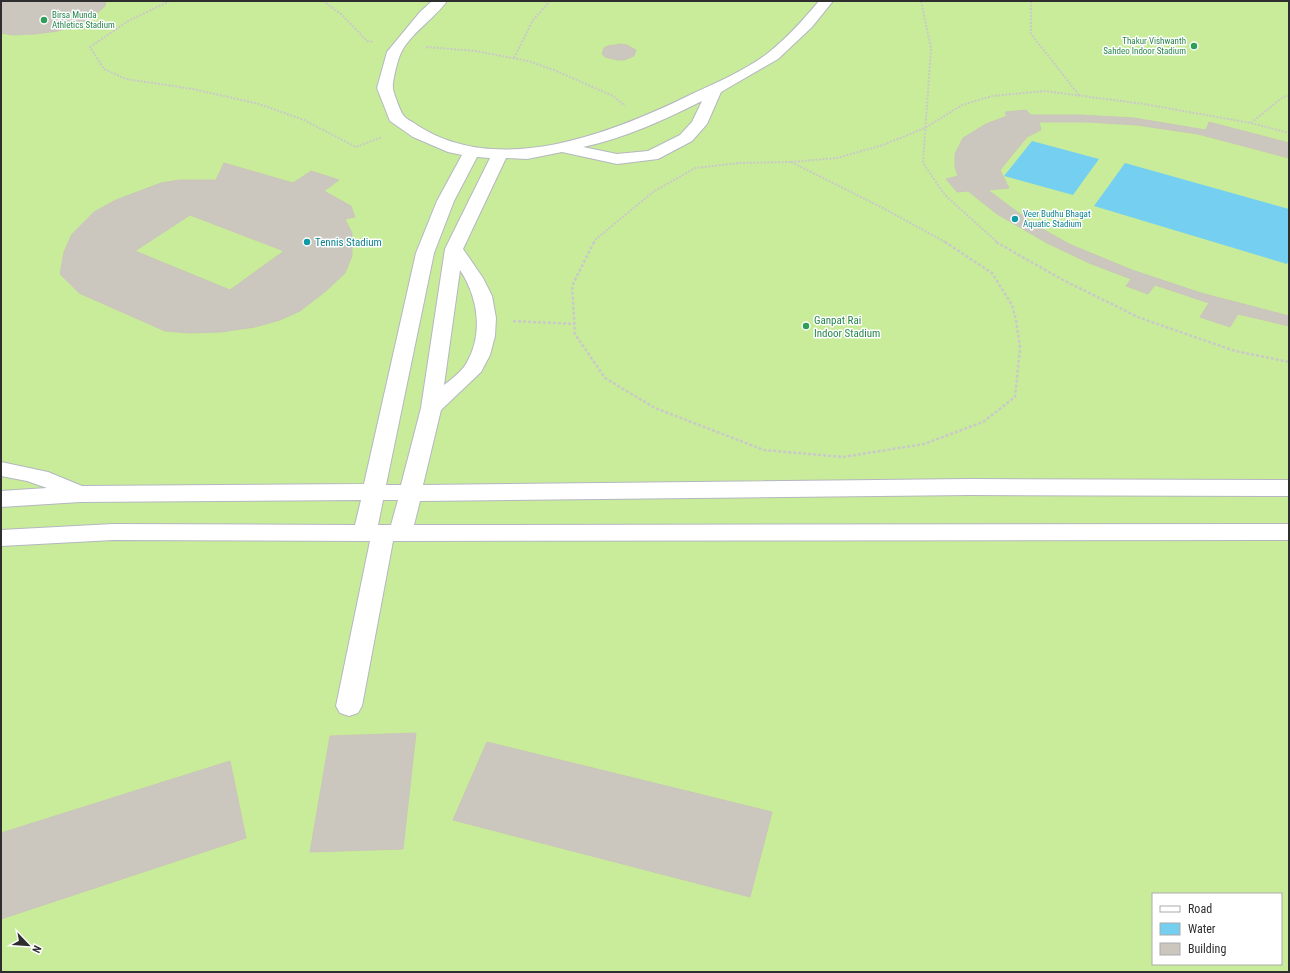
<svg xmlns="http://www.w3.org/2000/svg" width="1290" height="973" font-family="'Roboto Condensed',sans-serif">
	<rect width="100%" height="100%" fill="#efe9e1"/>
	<!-- pitch -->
	<path fill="#c9ec9a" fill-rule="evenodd" d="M1,1h1288v971h-1288zM1153,894h128v70h-128z"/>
	<!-- water -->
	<path fill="#75cff0" d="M1032,141l67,18 -26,36 -69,-19z
		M1125,163l164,46v51l-2,4 -193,-58z"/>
	<!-- building -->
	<path fill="#cbc7bf" stroke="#cbc5ba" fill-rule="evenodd" d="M1,1h105l-1,5 -10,9 -16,9 -21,7 -23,3 -22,1 -12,-2z
		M621,44l6,1 9,5 -2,6 -10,4h-7l-12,-3 -3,-3 2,-6 4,-2z
		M1026,110l5,5h49l54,3 72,12 3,-8 80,21v15l-91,-24 -61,-9 -50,-3h-48l2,8 -14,7 -27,33 9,18 -21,2 44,33 37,21 63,26 69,23 88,23v10l-51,-12 -8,13 -30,-10 9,-14 -54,-18 -7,9 -22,-8 5,-7 -42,-16 -42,-20 -50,-29 -29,-23 -11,1 -11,-13 12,-3 -3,-9v-13l8,-16 23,-14 21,-8 -2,-4z
		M224,163l69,20 18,-12 28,9 -15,11 27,15 4,11 -10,2 7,14v23l-7,17 -19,18 -26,20 -20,9 -25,7 -34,5 -32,1 -24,-2 -86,-38 -19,-19 4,-22 8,-18 22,-22 22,-12 45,-17 19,-3h36zM190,215l94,36 -54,39 -95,-39z
		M416,733l-13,116 -93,3 20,-116z
		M487,742l285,70 -22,85 -297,-77z
		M230,761l16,77 -245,81v-86z"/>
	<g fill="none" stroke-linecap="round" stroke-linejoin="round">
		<defs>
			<path id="minor" d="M432,1h15c-11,16 -38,34 -46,52 -3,5 -9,30 -8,35 0,4 8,25 11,28 2,3 7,5 10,7 82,57 199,10 280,-30 24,-11 53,-24 74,-40 19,-15 36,-34 51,-52h14l-21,26 -34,32 -57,33 -14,32 -15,17 -34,18 -41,5 -55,-12 -35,7 -21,-1 -43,91 20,29 9,18 4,22 -1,18 -5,19 -9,17 -40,38 -18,75 547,-6 319,1v16l-319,-1 -550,6 -6,24 875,-1v16l-896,1 -31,165 -4,7 -9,3 -9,-3 -4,-7 34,-165 -257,-1 -112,6v-16l112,-6 242,1 6,-25 -281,2 -79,5v-16l46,-3 -20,-7 -26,-5v-14l47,10 34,14 282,-2 52,-231 21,-52 25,-46 -14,-3 -35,-15 -23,-16 -13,-33 10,-36 33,-40zM702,101l-10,21 -12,13 -32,16 -31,3 -34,-7c42,-9 81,-27 119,-46zM477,157l13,1 -45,91 -24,159 -20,77h-15l48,-232 20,-52zM460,270c18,27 24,64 6,94 -5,8 -14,15 -22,21zM383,500h15l-7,25h-13z"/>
		</defs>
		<!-- minor casing -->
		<use href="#minor" stroke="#b4b7c1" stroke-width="2"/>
		<!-- path-far1 -->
		<path stroke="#c9c9c9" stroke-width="2" stroke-dasharray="2 1.5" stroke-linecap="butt" d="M170,1l-42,20 -38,26 14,22 22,10 67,10 66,15 45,16 52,27 26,-10
			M323,1l18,13 26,27 6,1
			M921,1l10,47 -8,115 22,32 53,48
			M1031,1v33l48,61
			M426,47l50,4 52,10 26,9 59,26 12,10
			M514,58l19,-38 17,-19
			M1251,123l32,-26 6,-1
			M791,162l90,45 66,36
			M791,162l46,-4 46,-13 42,-17 37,-23 30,-9 53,-5 99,13 107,19 38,10
			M594,243l2,-4 57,-47 42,-24 44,-5 52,-1"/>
		<!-- path -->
		<path stroke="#c9c9c9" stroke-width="2.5" stroke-dasharray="3 2" stroke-linecap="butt" d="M594,242l-22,44 3,48 30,44 50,30 109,42 79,7 81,-13 59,-22 32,-25 5,-49 -4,-28 -4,-15 -20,-32 -47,-31
			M996,242l67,38 77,38 95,33 54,11
			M513,321l61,3"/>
		<!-- minor -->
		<use href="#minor" fill="#fff" fill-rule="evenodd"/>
	</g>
	<!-- markers -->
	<g fill="#2e9e5b" stroke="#fff" stroke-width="1.5">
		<circle cx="44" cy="20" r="4"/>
		<circle cx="1194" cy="46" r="4"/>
		<circle cx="806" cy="326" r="4"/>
	</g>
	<g fill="#0f9aa8" stroke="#fff" stroke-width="1.5">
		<circle cx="1015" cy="219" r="4"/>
		<circle cx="307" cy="242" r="4"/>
	</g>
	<g text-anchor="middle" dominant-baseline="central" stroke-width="3" stroke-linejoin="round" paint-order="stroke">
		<!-- far-leisure labels -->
		<g font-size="9" fill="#27864d" stroke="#fff" text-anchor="start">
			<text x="52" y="15">Birsa Munda<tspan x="52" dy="10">Athletics Stadium</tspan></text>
			<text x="1186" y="41" text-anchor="end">Thakur Vishwanth<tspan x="1186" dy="10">Sahdeo Indoor Stadium</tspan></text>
		</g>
		<!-- far-culture labels -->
		<g font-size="9" fill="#0d838f" stroke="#fff" text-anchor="start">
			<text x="1023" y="214">Veer Budhu Bhagat<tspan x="1023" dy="10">Aquatic Stadium</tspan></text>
		</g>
		<!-- culture labels -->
		<g font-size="11" fill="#0d838f" stroke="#fff" text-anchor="start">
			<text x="315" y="242">Tennis Stadium</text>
		</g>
		<!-- leisure labels -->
		<g font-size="11" fill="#27864d" stroke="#fff" text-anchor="start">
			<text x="814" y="320">Ganpat Rai<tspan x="814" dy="13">Indoor Stadium</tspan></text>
		</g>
	</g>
	<!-- border -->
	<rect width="1290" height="973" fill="none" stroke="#2e2e2e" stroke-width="4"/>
	<!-- legend -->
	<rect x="1152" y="893" width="130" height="72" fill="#ffffff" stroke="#ababab"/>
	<rect x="1160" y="906" width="20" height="6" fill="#ffffff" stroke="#ababab"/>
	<text x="1188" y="913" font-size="12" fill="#2e2e2e">Road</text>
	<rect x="1160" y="923" width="20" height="12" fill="#75cff0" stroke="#ababab"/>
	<text x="1188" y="933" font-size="12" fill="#2e2e2e">Water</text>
	<rect x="1160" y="943" width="20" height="12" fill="#cbc7bf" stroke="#ababab"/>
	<text x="1188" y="953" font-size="12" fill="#2e2e2e">Building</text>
	<!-- north arrow -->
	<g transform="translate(28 945) rotate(115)" stroke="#ffffff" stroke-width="3" paint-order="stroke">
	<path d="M0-3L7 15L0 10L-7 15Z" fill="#2e2e2e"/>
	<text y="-6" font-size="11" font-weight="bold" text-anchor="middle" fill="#2e2e2e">N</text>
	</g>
</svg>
